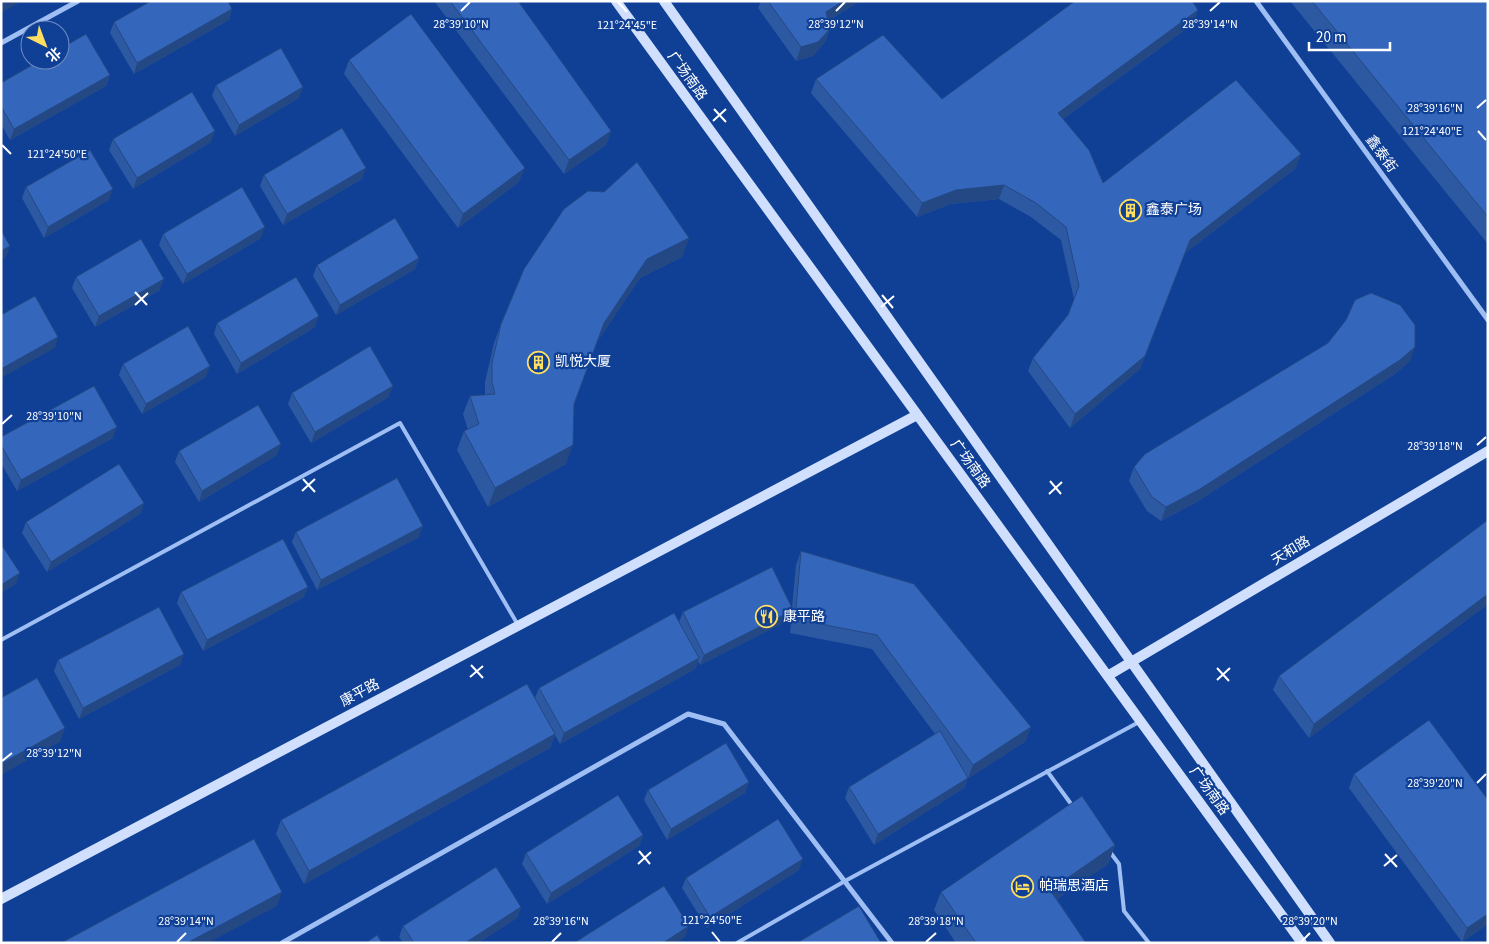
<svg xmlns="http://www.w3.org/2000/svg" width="1489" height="944" font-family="'Source Sans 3','Noto Sans SC',sans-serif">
	<rect width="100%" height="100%" fill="#104096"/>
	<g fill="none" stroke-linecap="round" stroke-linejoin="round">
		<!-- lane -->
		<path stroke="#9fbff4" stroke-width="4" d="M1,640l399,-217 118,202
			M1047,771l27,37
			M1110,852l9,12 5,47 25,32
			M737,943l108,-62 294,-159"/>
		<!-- street -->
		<path stroke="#9fbff4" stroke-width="5" d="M1256,1l232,319
			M1,43l77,-42
			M282,943l406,-229 36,10 168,219"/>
		<!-- secondary -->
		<path stroke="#cfdffd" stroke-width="10" d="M616,1l686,942
			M664,1l666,942
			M1109,675l379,-224
			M1,899l916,-484"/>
	</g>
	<!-- wall -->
	<path fill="#2d59a2" d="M434,1h84l93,130 -5,14 -42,29z
		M761,1h99l-32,20 2,8 -5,13 -12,14 -17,5 -38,-53z
		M1290,1h198v243z
		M232,9l-3,11 -95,54 -24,-41 4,-11z
		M1198,10l-5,14 -130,95 40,64 193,-15 -111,85 -45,116 -70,59 -42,-57 5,-13 35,-43 6,-16 -13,-59 -30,-23 -32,-18 -48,5 -34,13 -106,-124 5,-14 126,20z
		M349,60l170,122 -61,46 -114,-154z
		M110,75l-4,11 -96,54 -9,-16v-41z
		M216,85l83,13 -64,38 -23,-40z
		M113,139l98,3 -78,47 -24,-39z
		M264,175l98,4 -79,46 -23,-39z
		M26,187l83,13 -65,38 -22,-40z
		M163,234l98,4 -78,46 -24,-39z
		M682,257l-42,21 -43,64 -23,62 -8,60 -78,43 -31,-57 7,-19 4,-1 -5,-16 7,-18 15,-1v-13l9,-39 7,-19z
		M419,258l-4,11 -79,46 -23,-39 4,-11z
		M76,277l84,13 -65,37 -23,-39z
		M1346,320l64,41 -15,13 -200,129 -34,18 -14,-10 -18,-30 5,-14 194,-124z
		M217,323l98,4 -78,47 -23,-40z
		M123,364l83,13 -64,37 -23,-39z
		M292,393l97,4 -78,46 -23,-39z
		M1,437l112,1 -96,53 -16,-28z
		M179,451l98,4 -78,47 -24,-40z
		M144,503l-4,11 -93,58 -25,-39 4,-11z
		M1488,520v84l-179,134 -36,-48 6,-14z
		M296,532l123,5 -102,53 -25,-48z
		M801,551l225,190 -58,37 -4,10 -90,57 -29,-47 4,-11 86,-53 -63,-85 -82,-16 2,-20 -3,7 -89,45 -2,-4 -3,8 -135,75 -5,-9 -5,13 -246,136 -28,-50 5,-14 254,-122 4,-10 140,-66 4,-10 109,-4 4,-43z
		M181,592l123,5 -101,54 -26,-48z
		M58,660l122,5 -101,54 -25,-48z
		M1354,774l134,150 -26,18 -113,-154z
		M749,782l-4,11 -78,47 -23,-40 4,-10z
		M643,835l-4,11 -92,58 -25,-40 4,-11z
		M1115,845l-7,19 -51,35 29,44h-130l-22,-33 7,-18z
		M799,870l-92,58 -25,-40 4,-10z
		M521,907l-4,11 -39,25h-75l-4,-6 4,-11z"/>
	<!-- shaded-wall -->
	<path fill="#244884" d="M7,1h15l-21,12v-9z
		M843,1h17l-39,24 5,-13z
		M232,9l-3,11 -95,54 3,-11z
		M1198,10l-5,14 -140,102 5,-13z
		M830,29l-5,13 -12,14 -17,5 5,-14z
		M110,75l-4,11 -96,54 4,-11z
		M303,87l-4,11 -64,38 4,-11z
		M215,131l-4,11 -78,47 4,-11z
		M611,131l-5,14 -42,29 5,-14z
		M1301,154l-5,14 -111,85 -45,116 -70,59 5,-14 115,-174z
		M366,168l-4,11 -79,46 4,-11z
		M525,168l-6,14 -61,46 5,-14z
		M1004,185l-5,14 -48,5 -34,13 5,-14 34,-13z
		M113,189l-4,11 -65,38 4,-11z
		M265,227l-4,11 -78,46 4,-10z
		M689,238l-7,19 -42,21 -43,64 7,-19 43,-64z
		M10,246l-4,11 -5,3v-9z
		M419,258l-4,11 -79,46 4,-10z
		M164,279l-4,11 -65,37 4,-11z
		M319,316l-4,11 -78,47 4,-11z
		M58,337l-3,11 -54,30v-9z
		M1415,347l-5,14 -15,13 -200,129 -34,18 5,-14z
		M210,366l-4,11 -64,37 4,-10z
		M393,386l-4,11 -78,46 4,-11z
		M117,427l-4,11 -96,53 4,-11z
		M281,444l-4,11 -78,47 3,-11z
		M573,445l-7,19 -78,43 7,-19z
		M144,503l-4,11 -93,58 4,-10z
		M423,526l-4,11 -102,53 4,-10z
		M20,573l-4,11 -15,9v-8z
		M308,587l-4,10 -101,54 4,-11z
		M1488,594v10l-179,134 5,-14z
		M793,610l-4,10 -89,45 4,-10z
		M184,654l-4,11 -101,54 4,-11z
		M699,658l-4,11 -135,75 4,-11z
		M1031,727l-5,14 -58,38 5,-14z
		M65,728l-5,14 -59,33v-11z
		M555,734l-5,14 -246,136 5,-13z
		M968,778l-4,10 -90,57 4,-11z
		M749,782l-4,11 -78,47 4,-11z
		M643,835l-4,11 -92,58 4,-11z
		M1115,845l-7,19 -65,44 7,-18z
		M803,859l-4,11 -92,58 3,-11z
		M282,892l-5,14 -69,37h-21z
		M521,907l-4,11 -39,25h-13z
		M1488,914v10l-26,18 5,-14z
		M689,926l-4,11 -9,6h-13z"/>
	<!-- building -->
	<path fill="#3467bc" stroke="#244884" d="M1,1h6l-6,3z
		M151,1h77l4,8 -95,54 -23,-41z
		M450,1h68l93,130 -42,29z
		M768,1h75l-17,11 4,17 -12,13 -17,5z
		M1075,1h117l6,9 -140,103 31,37 14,33 133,-103 65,74 -111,86 -45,116 -70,58 -42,-56 35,-43 11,-29 -13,-59 -30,-24 -32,-18 -48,5 -34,13 -106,-124 67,-44 59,64z
		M1312,1h176v216z
		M411,14l114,154 -62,46 -114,-154z
		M86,34l24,41 -96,54 -13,-23v-23l40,-23h19v-11z
		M281,48l22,39 -64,38 -23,-40z
		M192,92l23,39 -78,47 -24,-39z
		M342,128l24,40 -79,46 -23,-39z
		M90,150l23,39 -65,38 -22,-40z
		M637,162l52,76 -42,21 -43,64 -30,81 -1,41 -78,43 -31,-57 15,-7 -9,-28 25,-2 -3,-12v-19l9,-39 23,-55 40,-60 24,-18 16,1z
		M242,187l23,40 -78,47 -24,-40z
		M395,218l24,40 -79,47 -23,-40z
		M1,230l9,16 -9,5z
		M141,239l23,40 -65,37 -23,-39z
		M296,277l23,39 -78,47 -24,-40z
		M1371,293l29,12 15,20v22l-15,13 -200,129 -34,18 -14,-10 -18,-30 11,-13 183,-111 18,-23 9,-20z
		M35,296l23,41 -57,32v-54z
		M188,326l22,40 -64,38 -23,-40z
		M370,346l23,40 -78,46 -23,-39z
		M94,386l23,41 -96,53 -20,-35v-8z
		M258,405l23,39 -79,47 -23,-40z
		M119,464l25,39 -93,59 -25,-40z
		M397,478l26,48 -102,54 -25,-48z
		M1488,520v74l-174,130 -35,-48z
		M283,539l25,48 -101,53 -26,-48z
		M1,544l19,29 -19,12z
		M801,551l113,33 117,143 -58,38 -96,-130 -82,-16z
		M772,567l21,43 -89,45 -21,-43z
		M159,607l25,47 -101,54 -25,-48z
		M674,613l25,45 -135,75 -25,-45z
		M37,678l28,50 -64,36v-66z
		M527,684l28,50 -246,137 -28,-51z
		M1429,720l59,80v114l-21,14 -113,-154z
		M940,731l28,47 -90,56 -29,-47z
		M726,743l23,39 -78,47 -23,-39z
		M618,795l25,40 -92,58 -25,-40z
		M1082,796l33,49 -65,45 36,53h-110l-35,-51z
		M778,819l25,40 -93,58 -24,-39z
		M254,839l28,53 -95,51h-126z
		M496,867l25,40 -56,36h-51l-11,-17z
		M664,886l25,40 -26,17h-89z
		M859,906l22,37h-84z
		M377,935l5,8h-16z"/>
	<!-- ticks -->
	<path fill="none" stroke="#fff" stroke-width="2" d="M618,2l9,10M461,11l9,-9M836,11l9,-9M1210,11l10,-9M1477,108l9,-8M714,109l12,13M713,121l13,-12M1478,131l8,9M2,145l9,9M135,292l12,13M882,295l11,13M135,305l13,-12M881,307l13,-11M2,424l10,-9M1477,445l9,-8M303,479l12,13M1050,481l11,13M302,491l13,-12M1049,494l13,-12M471,665l12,13M1217,668l12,13M470,677l13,-11M1217,680l13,-12M2,761l10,-8M1477,783l9,-9M639,851l11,13M1385,854l12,13M638,864l13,-12M1384,866l13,-11M712,932l8,10M177,942l9,-9M552,942l9,-9M926,942l10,-9M1301,942l9,-9"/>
	<!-- icons -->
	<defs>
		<symbol id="building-ring" viewBox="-11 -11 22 22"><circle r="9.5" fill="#104096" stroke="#ffde62" stroke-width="1.5"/><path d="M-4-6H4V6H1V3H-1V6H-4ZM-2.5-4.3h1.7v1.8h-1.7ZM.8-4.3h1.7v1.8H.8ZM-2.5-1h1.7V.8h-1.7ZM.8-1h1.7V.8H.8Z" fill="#ffde62"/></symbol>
		<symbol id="restaurant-ring" viewBox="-11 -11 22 22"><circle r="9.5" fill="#104096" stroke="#ffde62" stroke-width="1.5"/><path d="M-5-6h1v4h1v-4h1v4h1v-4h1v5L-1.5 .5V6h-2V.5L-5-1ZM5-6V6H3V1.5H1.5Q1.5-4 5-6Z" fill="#ffde62"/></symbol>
		<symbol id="hotel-ring" viewBox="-11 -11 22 22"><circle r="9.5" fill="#104096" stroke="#ffde62" stroke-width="1.5"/><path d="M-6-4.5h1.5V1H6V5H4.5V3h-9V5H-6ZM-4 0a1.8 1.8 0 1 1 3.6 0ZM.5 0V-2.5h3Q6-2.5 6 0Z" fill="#ffde62"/></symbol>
	</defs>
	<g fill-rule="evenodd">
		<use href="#building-ring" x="1118" y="198" width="25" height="25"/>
		<use href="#building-ring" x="526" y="350" width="25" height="25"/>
		<use href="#restaurant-ring" x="754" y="604" width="25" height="25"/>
		<use href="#hotel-ring" x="1010" y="874" width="25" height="25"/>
	</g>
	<g text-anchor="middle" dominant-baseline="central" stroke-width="4.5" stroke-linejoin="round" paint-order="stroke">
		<!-- street labels -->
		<g font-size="14" fill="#fff" stroke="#104096">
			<text transform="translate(687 76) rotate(54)">广场南路</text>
			<text transform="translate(1381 154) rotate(54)">鑫泰街</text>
			<text transform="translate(970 464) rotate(54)">广场南路</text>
			<text transform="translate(1291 551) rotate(-31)">天和路</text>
			<text transform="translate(360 693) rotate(-28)">康平路</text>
			<text transform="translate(1209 791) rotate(54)">广场南路</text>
		</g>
		<!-- poi labels -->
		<g font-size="14" fill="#fff" stroke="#104096" text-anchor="start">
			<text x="1146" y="210">鑫泰广场</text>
			<text x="555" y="362">凯悦大厦</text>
			<text x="783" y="617">康平路</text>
			<text x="1039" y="886">帕瑞思酒店</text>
		</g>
	</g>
	<g font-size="12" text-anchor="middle" fill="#fff" stroke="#104096" stroke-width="4.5" stroke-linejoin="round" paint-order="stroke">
		<text x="461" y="28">28°39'10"N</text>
		<text x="836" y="28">28°39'12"N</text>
		<text x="1210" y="28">28°39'14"N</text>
		<text x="627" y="29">121°24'45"E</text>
		<text x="1435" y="112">28°39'16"N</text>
		<text x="1432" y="135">121°24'40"E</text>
		<text x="57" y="158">121°24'50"E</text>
		<text x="54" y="420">28°39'10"N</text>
		<text x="1435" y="450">28°39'18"N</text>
		<text x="54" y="757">28°39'12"N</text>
		<text x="1435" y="787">28°39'20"N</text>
		<text x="712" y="924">121°24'50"E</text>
		<text x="186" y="925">28°39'14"N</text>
		<text x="561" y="925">28°39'16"N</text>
		<text x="936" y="925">28°39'18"N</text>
		<text x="1310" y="925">28°39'20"N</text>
	</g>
	<!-- border -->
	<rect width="1489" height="944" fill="none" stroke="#ffffff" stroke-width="5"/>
	<!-- north arrow -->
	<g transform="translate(45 45) rotate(138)"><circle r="24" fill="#104096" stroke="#708cc0"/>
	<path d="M0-4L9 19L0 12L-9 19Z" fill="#ffde62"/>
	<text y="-8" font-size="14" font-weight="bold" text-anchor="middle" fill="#ffffff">北</text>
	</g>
	<!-- scale -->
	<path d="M1309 42v8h81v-8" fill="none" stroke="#ffffff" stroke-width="2.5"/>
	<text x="1316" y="42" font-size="15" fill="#ffffff" stroke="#104096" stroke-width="4" paint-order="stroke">20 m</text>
</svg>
